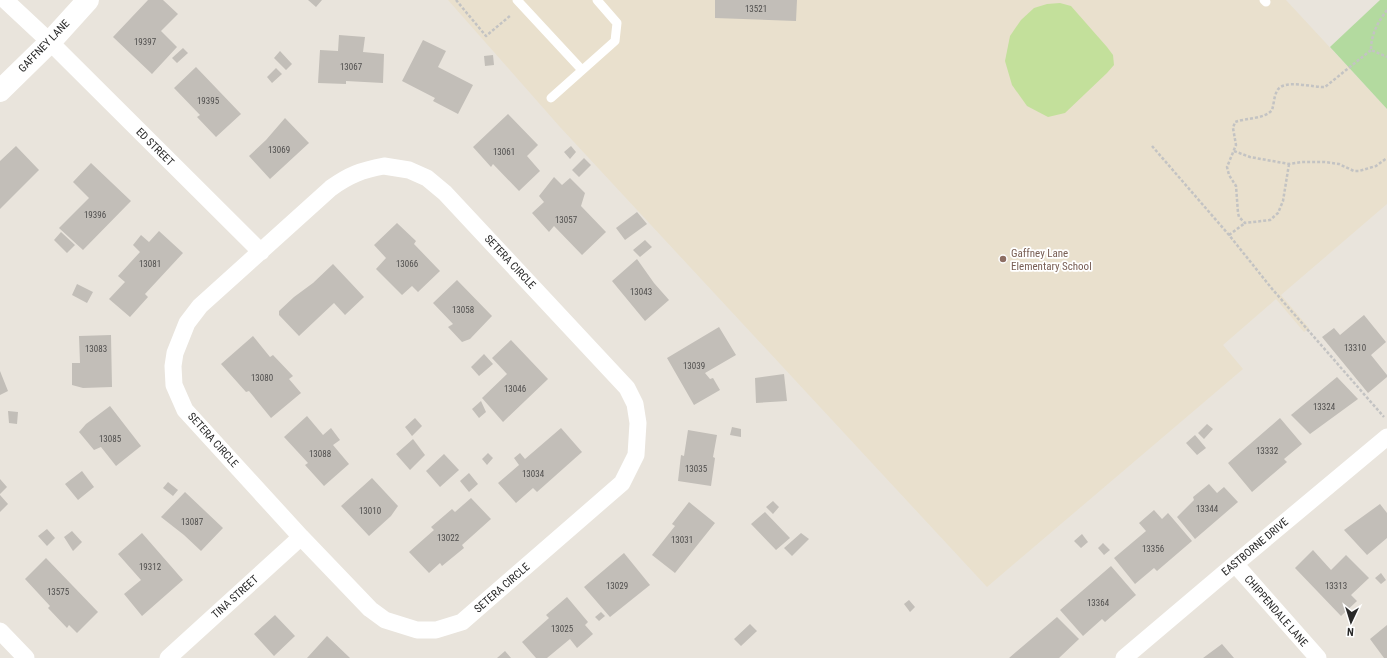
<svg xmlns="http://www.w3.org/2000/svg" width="1387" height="658" font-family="'Roboto Condensed',sans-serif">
	<rect width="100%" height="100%" fill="#e9e4dc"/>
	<!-- education -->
	<path fill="#e9e0cd" d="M448,0h838l101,109v95l-106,91 28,33 -5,4 -28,-33 -53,46 20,24 -256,218 -427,-460z"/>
	<!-- green -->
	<path fill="#b3da9f" d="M1380,0h7v109l-57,-62z"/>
	<!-- pitch -->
	<path fill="#c3e09b" d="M1060,3l11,3 36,41 6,8 1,10 -7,8 -42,40 -17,4 -21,-11 -15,-21 -7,-24 5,-25 11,-16 13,-12 13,-4z"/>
	<!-- building -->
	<path fill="#c2beb8" d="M148,0h15l15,14 -17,17 16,16 -25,27 -39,-37z
		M308,0h14l-6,7z
		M715,0h82l-1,21 -81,-3z
		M339,35l26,2 -2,15 21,2 -1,29 -37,-2v3l-28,-1 2,-33 18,1z
		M423,40l23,11 -8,16 35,18 -15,29 -25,-13 2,-3 -33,-17z
		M183,48l5,5 -11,10 -5,-5z
		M280,51l12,13 -6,6 -12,-12z
		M493,55l1,10 -9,1 -1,-10z
		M196,67l45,47 -25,23 -19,-20 3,-2 -26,-27z
		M276,68l6,6 -10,9 -5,-6z
		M508,114l30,31 -11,11 13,15 -21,20 -26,-27 -2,3 -18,-20z
		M285,118l24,25 -39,36 -21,-23 17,-16z
		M16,146l23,24 -39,39v-48z
		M571,146l5,6 -6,7 -6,-7z
		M584,158l7,7 -12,12 -7,-7z
		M91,163l40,38 -48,49 -24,-22 30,-30 -16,-16z
		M554,177l8,8 8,-7 15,15 -4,13 25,26 -24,23 -28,-29 -5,6 -17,-19 12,-11 -5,-6z
		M637,212l10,12 -22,16 -9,-12z
		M397,223l19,18 -2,3 26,27 -22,21 -6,-6 -10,9 -26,-26 10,-11 -12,-13z
		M159,231l24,22 -38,41 3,3 -18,20 -21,-18 16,-17 -7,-6 22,-24 -7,-7 8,-10 8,7z
		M61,232l14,13 -8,8 -13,-13z
		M645,240l7,7 -12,10 -7,-7z
		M637,259l17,24 15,17 -24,21 -33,-40z
		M333,264l31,33 -19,18 -11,-12 -35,33 -20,-21v-4l15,-14 19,-14z
		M457,280l35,36 -22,23 -8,3 -14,-15 5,-3 -20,-21z
		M77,284l16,8 -6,11 -15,-8z
		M1364,315l22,27 -15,13 16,20v2l-19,16 -46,-56 12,-9 6,7z
		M719,327l17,28 -31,18 5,6 3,-1 7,12 -26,15 -27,-47z
		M111,335l1,52 -29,1 -11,-3v-22h8l-1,-27z
		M253,336l17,21 3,-2 20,21 -4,3 12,14 -30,25 -22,-27 -3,1 -25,-28z
		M511,340l37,39 -45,43 -21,-24 25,-24 -15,-16z
		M484,354l9,10 -14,12 -8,-9z
		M0,371l8,20 -8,4z
		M784,374l3,27 -31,2 -1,-25z
		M1337,377l21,22 -48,35 -19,-19z
		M481,401l5,11 -7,6 -7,-9z
		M110,406l31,40 -25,20 -15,-19 -7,3 -15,-18 7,-8z
		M8,411l10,1 -1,12 -8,-1z
		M307,416l16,19 8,-7 9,12 -7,5 16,19 -25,22 -19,-21 3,-2 -24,-26z
		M415,418l7,8 -10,10 -7,-9z
		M1280,418l22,26 -18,15 3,3 -35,30 -24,-29z
		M1207,424l6,5 -9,10 -6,-6z
		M732,427l9,2v8l-11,-2z
		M561,428l21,24 -45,40 -4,-4 -17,15 -18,-20 21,-18 -5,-7 6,-5 5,6z
		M688,430l29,5 -4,22 2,1 -4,28 -33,-5 3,-26 3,1z
		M1195,435l11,13 -9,7 -11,-12z
		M413,439l12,16 -15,15 -14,-16z
		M488,453l5,5 -6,7 -5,-6z
		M444,454l15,16 -19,17 -14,-16z
		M82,471l12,16 -16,13 -13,-16z
		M469,473l9,11 -9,8 -9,-11z
		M372,478l26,28 -7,10 -22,20 -28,-30z
		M0,479l7,8 -7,7z
		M168,482l10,8 -5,6 -10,-8z
		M1209,484l8,9 7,-6 14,15 -43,37 -18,-22 17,-17 -1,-3z
		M185,492l38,36 -22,23 -17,-16 -23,-18z
		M0,495l8,9 -8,8z
		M471,498l20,21 -29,26 2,3 -22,18 -2,-3 -11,10 -20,-21 25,-22 -3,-3 21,-18 3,3z
		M773,501l6,6 -6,7 -7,-7z
		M689,502l26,21 -40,50 -23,-18 23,-29 -3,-2z
		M1380,504l7,9v25l-20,17 -23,-25z
		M1154,510l8,9 6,-6 24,28 -35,30 -3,-3 -19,16 -21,-26 32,-27 -7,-8z
		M765,512l25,26 -14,12 -25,-26z
		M47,529l8,9 -8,8 -9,-10z
		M72,531l10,11 -9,9 -9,-14z
		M142,533l41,47 -41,36 -18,-22 17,-14 -23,-26z
		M801,533l8,6 -17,17 -8,-8z
		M1082,534l6,8 -7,6 -7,-7z
		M1103,543l7,7 -6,5 -6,-7z
		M1313,550l18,20 15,-15 23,23 -18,17 6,6 -16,15 -46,-48z
		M624,553l26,32 -40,32 -26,-30z
		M46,558l52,54 -21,21 -8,-8 -2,3 -19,-20 2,-2 -25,-27z
		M1111,566l25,29 -31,27 -3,-3 -19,17 -23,-26z
		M1381,573l5,7 -5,4 -6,-6z
		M567,597l21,25 -3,3 8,9 -16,14 -7,-9 -23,19h-11l-14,-16 27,-24 -3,-3z
		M909,600l6,7 -5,5 -6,-8z
		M601,612l4,4 -6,5 -4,-4z
		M275,615l20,21 -21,20 -20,-22z
		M1057,617l22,22 -20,19h-50z
		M750,624l7,7 -16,15 -7,-7z
		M1387,625v33h-3l-14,-19z
		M327,636l23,22h-43z
		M1222,644l12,14h-31z
		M505,651l6,7h-14z"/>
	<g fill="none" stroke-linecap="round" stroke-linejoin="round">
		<!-- path -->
		<path stroke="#c3c3c3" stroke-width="2.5" stroke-dasharray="3 2" stroke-linecap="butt" d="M456,0l30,36 25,-21
			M1387,10c-9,12 -16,24 -16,40l16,7
			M1152,146l77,89 44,55 111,127
			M1234,151l16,6 39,7 13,-2h23l14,2 15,7h5l17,-5 11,-8
			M1289,164l-6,37 -5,12 -8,7 -25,3 -6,-6 -1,-4 -2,-27 -7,-11 -2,-8 9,-22 -3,-17 2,-6c11,-4 30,-3 37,-12 2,-6 2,-14 5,-19 6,-13 37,-3 48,-4l46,-37
			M1229,235l16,-12"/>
		<!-- lane -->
		<path stroke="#fff" stroke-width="9" d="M517,0l65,70
			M1264,0l2,2
			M551,98l64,-57 2,-18 -20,-23"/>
		<!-- street -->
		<path stroke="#fff" stroke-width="17" d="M5,0l45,42 211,210
			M384,166l25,4 18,8 18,15 182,195 8,16 3,19 -2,32 -14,28 -160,139 -26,8h-19l-32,-10 -15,-11 -69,-72 -116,-127 -11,-25 -1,-19 2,-13 12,-30 13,-17 131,-118c18,-13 31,-18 53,-22z
			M1235,564l83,94
			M0,631l26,27
			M168,658l133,-121
			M1124,658l111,-94 152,-127"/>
		<!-- secondary -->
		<path stroke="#fff" stroke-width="22" d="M0,91l50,-49 38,-42"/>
	</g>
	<!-- markers -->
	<circle fill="#8d6e63" stroke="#fff" stroke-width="1.5" cx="1003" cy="259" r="4"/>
	<g text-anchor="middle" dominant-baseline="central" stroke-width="3.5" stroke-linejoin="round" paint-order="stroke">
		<!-- number labels -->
		<g font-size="9" fill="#4f4e4d">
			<text x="756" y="9">13521</text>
			<text x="145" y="42">19397</text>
			<text x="351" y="67">13067</text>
			<text x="208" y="101">19395</text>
			<text x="279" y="150">13069</text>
			<text x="504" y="152">13061</text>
			<text x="95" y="215">19396</text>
			<text x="566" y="220">13057</text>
			<text x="150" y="264">13081</text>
			<text x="407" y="264">13066</text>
			<text x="641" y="292">13043</text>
			<text x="463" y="310">13058</text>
			<text x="1355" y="348">13310</text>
			<text x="96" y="349">13083</text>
			<text x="694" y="366">13039</text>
			<text x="262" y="378">13080</text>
			<text x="515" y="389">13046</text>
			<text x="1324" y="407">13324</text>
			<text x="110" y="439">13085</text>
			<text x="1267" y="451">13332</text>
			<text x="320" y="454">13088</text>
			<text x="696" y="469">13035</text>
			<text x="533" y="474">13034</text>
			<text x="1207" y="509">13344</text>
			<text x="370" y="511">13010</text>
			<text x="192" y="522">13087</text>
			<text x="448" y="538">13022</text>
			<text x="682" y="540">13031</text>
			<text x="1153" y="549">13356</text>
			<text x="150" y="567">19312</text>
			<text x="617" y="586">13029</text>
			<text x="1336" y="586">13313</text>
			<text x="58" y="592">13575</text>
			<text x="1098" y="603">13364</text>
			<text x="562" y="629">13025</text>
		</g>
		<!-- street labels -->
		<g font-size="11" fill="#292929" stroke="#fff">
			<text transform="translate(44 46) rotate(-46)">GAFFNEY LANE</text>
			<text transform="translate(155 147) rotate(45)">ED STREET</text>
			<text transform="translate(510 262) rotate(47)">SETERA CIRCLE</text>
			<text transform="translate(213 440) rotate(48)">SETERA CIRCLE</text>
			<text transform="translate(1255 547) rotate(-40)">EASTBORNE DRIVE</text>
			<text transform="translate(502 588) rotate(-41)">SETERA CIRCLE</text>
			<text transform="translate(235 597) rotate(-42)">TINA STREET</text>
			<text transform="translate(1276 611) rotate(49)">CHIPPENDALE LANE</text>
		</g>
		<!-- education labels -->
		<g font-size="11" fill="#785e54" stroke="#fff" text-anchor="start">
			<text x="1011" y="253">Gaffney Lane<tspan x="1011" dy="13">Elementary School</tspan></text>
		</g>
	</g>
	<!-- north arrow -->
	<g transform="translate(1351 622) rotate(184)" stroke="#ffffff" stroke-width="3" paint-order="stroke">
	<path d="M0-3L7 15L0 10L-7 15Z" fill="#292929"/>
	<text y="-6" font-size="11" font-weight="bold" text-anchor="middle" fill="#292929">N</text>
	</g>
</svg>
